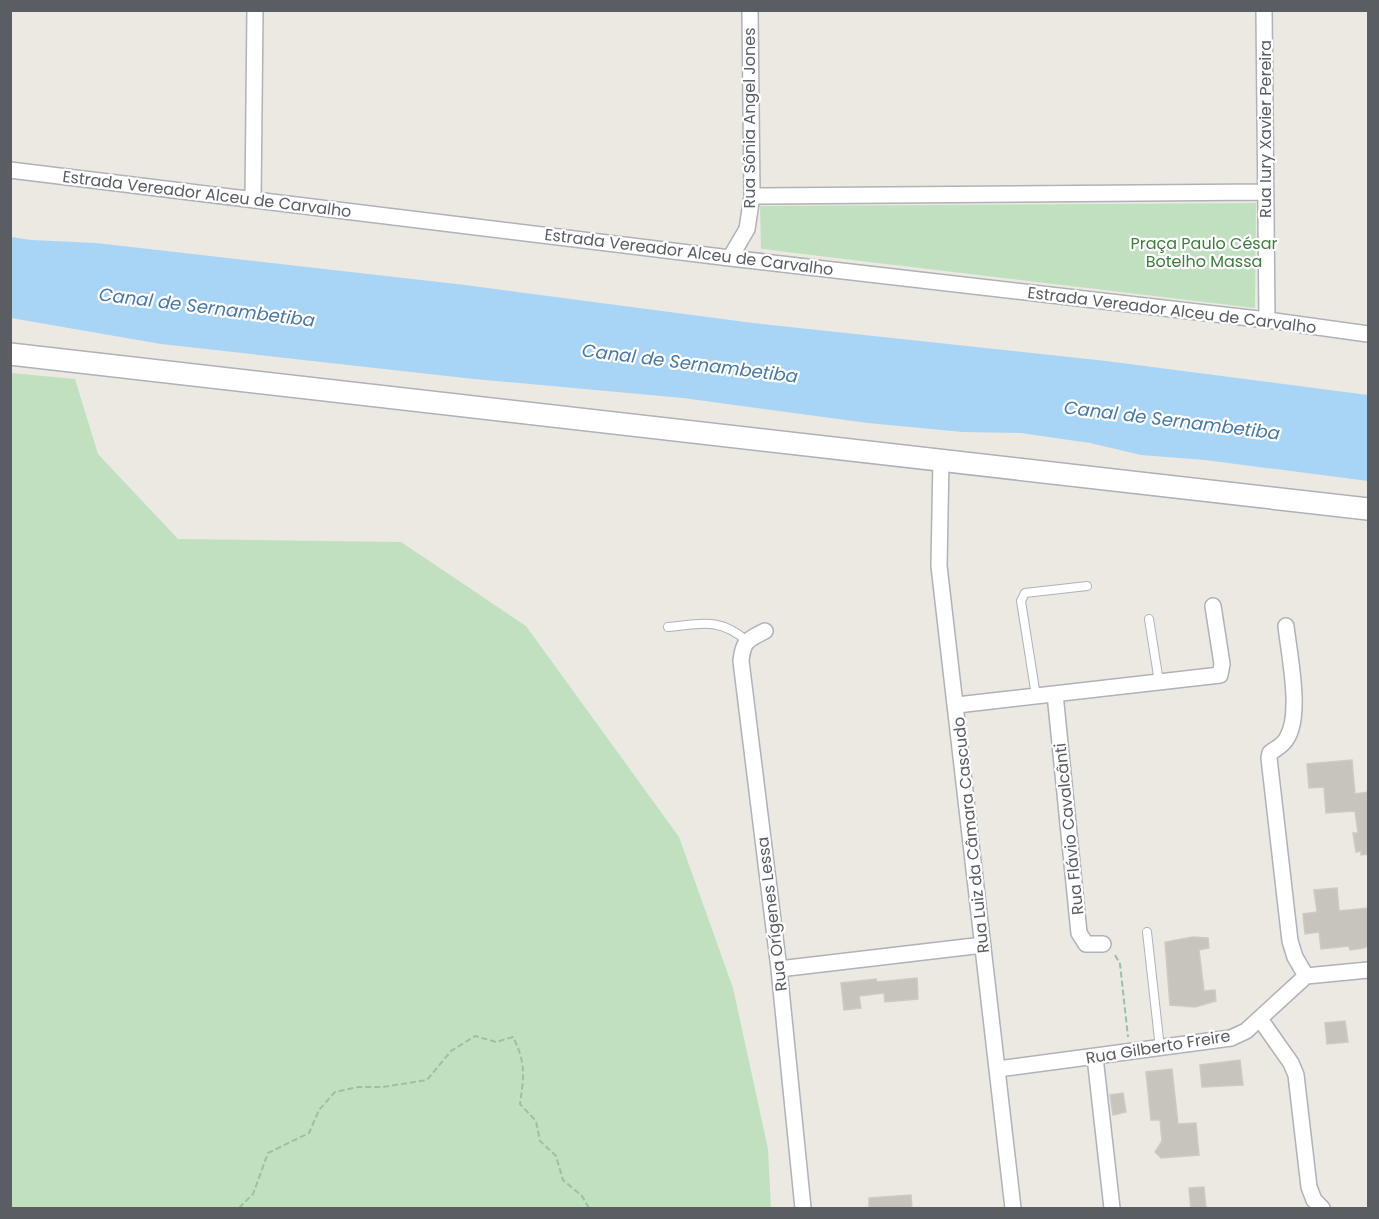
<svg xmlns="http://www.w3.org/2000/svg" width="1379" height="1219" font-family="Poppins,sans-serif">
	<rect width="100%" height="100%" fill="#ebe9e2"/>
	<!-- green -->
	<path fill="#c1e0c0" d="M1256,203l-1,105 -494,-59 -1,-43z
		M11,373l64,6 23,75 80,85 223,3 125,84 153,211 54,151 35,161 3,59h-760z"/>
	<!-- water -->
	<path fill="#a8d5f5" d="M11,237l20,3 65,3 369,42 288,38 353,38 262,34v86l-163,-21 -64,-5 -51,-12 -69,-10 -58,-1 -95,-9 -185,-25 -209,-19 -313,-35 -150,-26z"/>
	<!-- building -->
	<path fill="#c7c4be" stroke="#cfcac1" stroke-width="1.5" d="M1352,760l3,34 13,-2v62l-7,1v-4l-5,1 -3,-19h5l-3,-22 -29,2 -2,-26 -15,1 -2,-24z
		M1337,888l2,23 29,-3v38l-4,2 -14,2 -1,-4 -28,3 -2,-17 -14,2 -2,-20 14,-2 -3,-22z
		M1193,937l15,1 1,10 -10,2 5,41 11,-1 1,11 -21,6 -25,-2 -5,-63z
		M917,978l1,21 -33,3 -1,-9 -25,3 2,12 -17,2 -3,-27 35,-4 1,3z
		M1345,1021l3,21 -21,2 -2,-21z
		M1240,1060l3,25 -41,2 -2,-22z
		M1172,1069l6,55 18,-1 3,32 -38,3 -6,-6 7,-11 -2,-21h-9l-5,-48z
		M1123,1093l3,19 -13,3 -3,-20z
		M1204,1187l2,22h-15l-2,-21z
		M911,1195l1,14h-43v-11z"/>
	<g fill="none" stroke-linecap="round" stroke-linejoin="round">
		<defs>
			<path id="lane" d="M1149,619l10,63
				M668,627c33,-3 51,-10 79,14
				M1036,696l-15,-95 4,-8 62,-7
				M1147,932l13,116"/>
			<path id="street" d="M1264,10l3,310
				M10,170l720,88 537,62 101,14
				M752,196l513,-4
				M253,200l2,-190
				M730,258l17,-29 5,-33 -2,-186
				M941,460l-2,106 74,642
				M1286,626c3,28 16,88 1,112 -4,8 -11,10 -17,15l-1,5 21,183 5,16 11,19
				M765,631c-18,9 -22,10 -24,30l38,308 24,239
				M1055,694l24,239 7,11h17
				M957,705l263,-30 2,-11 -9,-58
				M779,969l204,-24
				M1260,1019l31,44 5,12 13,112 5,13 8,8
				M1095,1057l17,151
				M998,1069l233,-31 15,-7 60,-55 62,-6"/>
			<path id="secondary" d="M10,354l1358,155"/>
		</defs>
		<!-- lane casing -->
		<use href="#lane" stroke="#afb2b6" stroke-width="10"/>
		<!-- street casing -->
		<use href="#street" stroke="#afb2b6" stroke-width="18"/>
		<!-- secondary casing -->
		<use href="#secondary" stroke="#aeb1b6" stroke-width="24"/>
		<!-- path -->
		<path stroke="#9ac1a4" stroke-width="2" stroke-dasharray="6 3" stroke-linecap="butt" d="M1115,955l5,9 8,73
			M239,1208l14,-14 15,-41 41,-20 10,-23 16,-18 23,-5h25l44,-7 24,-29 24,-15 21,6 17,-5c13,26 11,38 7,67l16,17 4,20 16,15 7,24 19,16 7,12"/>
		<!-- lane -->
		<use href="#lane" stroke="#fff" stroke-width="8"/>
		<!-- street -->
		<use href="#street" stroke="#fff" stroke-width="15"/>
		<!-- secondary -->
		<use href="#secondary" stroke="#fff" stroke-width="21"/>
	</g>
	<g text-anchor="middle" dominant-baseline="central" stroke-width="4.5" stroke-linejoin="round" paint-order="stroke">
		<!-- street labels -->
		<g font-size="16" fill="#5a5d61" stroke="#fff">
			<text transform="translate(749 118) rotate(-90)">Rua Sônia Angel Jones</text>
			<text transform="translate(1265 129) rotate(-90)">Rua Iury Xavier Pereira</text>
			<text transform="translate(207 194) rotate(7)">Estrada Vereador Alceu de Carvalho</text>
			<text transform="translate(689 252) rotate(7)">Estrada Vereador Alceu de Carvalho</text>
			<text transform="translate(1172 310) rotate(7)">Estrada Vereador Alceu de Carvalho</text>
			<text transform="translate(1069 829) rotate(-96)">Rua Flávio Cavalcânti</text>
			<text transform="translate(971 835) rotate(-96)">Rua Luiz da Câmara Cascudo</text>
			<text transform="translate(772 914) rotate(-97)">Rua Orígenes Lessa</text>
			<text transform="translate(1158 1047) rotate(-9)">Rua Gilberto Freire</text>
		</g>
		<!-- park labels -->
		<g font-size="16" fill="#3d7d3e" stroke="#fff">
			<text x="1204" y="243">Praça Paulo César<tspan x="1204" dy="18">Botelho Massa</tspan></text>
		</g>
		<!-- water labels -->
		<g font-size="18" font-style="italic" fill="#4878a5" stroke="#fff">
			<text transform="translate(207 307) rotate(7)">Canal de Sernambetiba</text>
			<text transform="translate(690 363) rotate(7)">Canal de Sernambetiba</text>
			<text transform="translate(1172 420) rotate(7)">Canal de Sernambetiba</text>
		</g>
	</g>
	<!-- border -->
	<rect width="1379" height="1219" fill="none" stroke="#5a5d61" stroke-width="24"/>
</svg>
